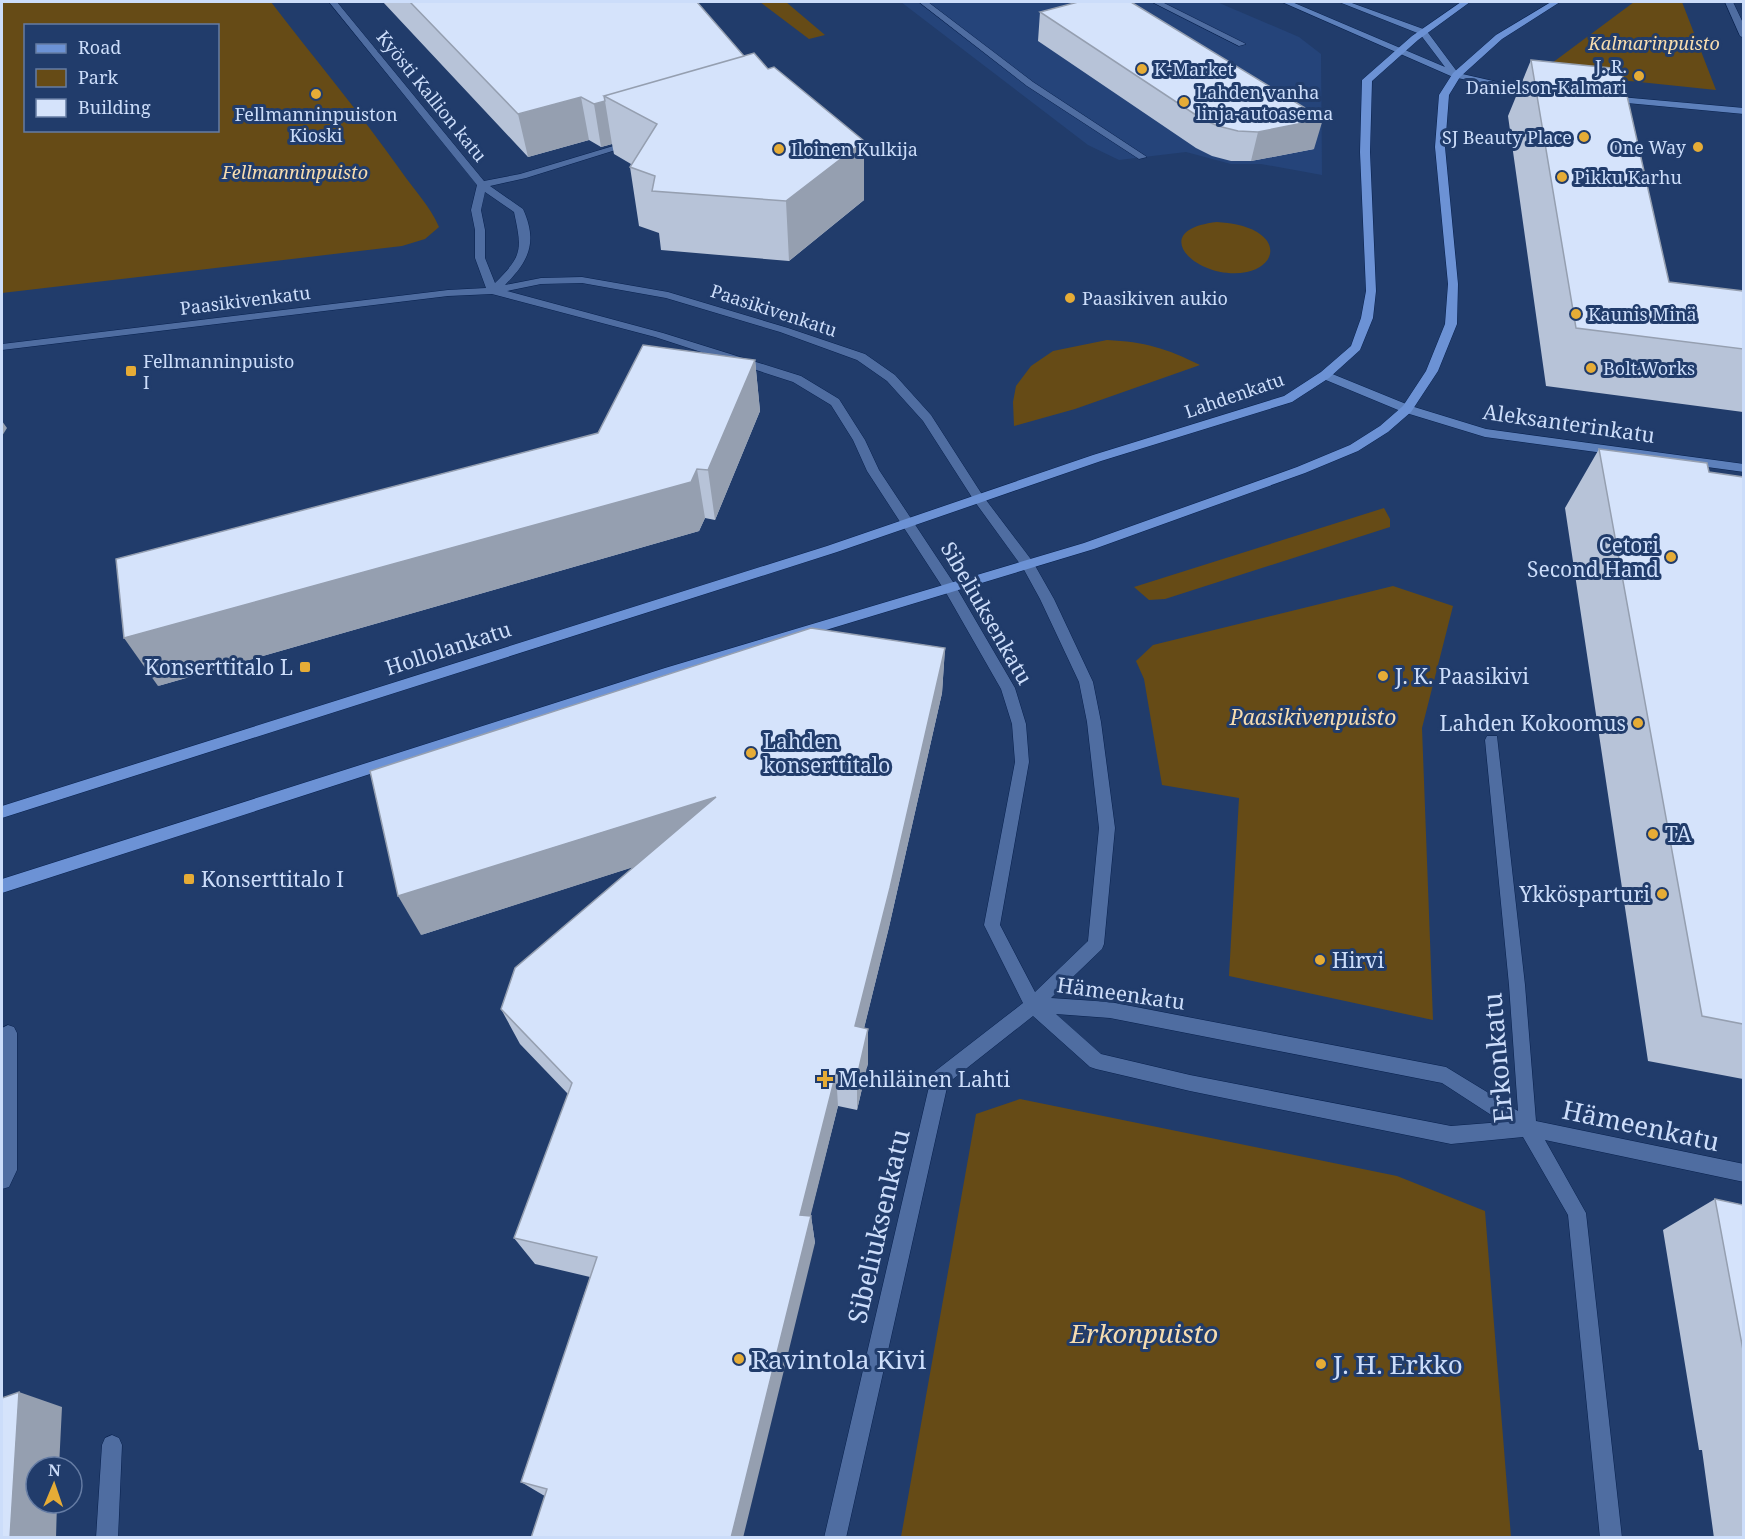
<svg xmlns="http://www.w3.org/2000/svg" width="1745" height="1539" font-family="'Noto Serif',serif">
	<rect width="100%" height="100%" fill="#213c6b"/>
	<!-- built -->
	<path fill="#25447a" d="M901,2h316l82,35 22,17 1,121 -61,-11h-30l-45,-12 -67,8 -31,-15z"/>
	<!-- green -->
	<path fill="#664b16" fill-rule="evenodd" d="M2,2h269c43,56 89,111 130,169 13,19 29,35 38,56l-14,12 -23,7 -400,47zM26,26h192v104h-192z
		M760,2h26l39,33 -16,4z
		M1634,2h48l34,88 -163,-17 -1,-10z
		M1217,222c14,1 28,3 40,10 23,14 14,35 -10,40 -49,10 -103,-42 -30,-50z
		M1107,340c38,2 59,8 93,25l-125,44 -61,17 -1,-24 3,-16 15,-20 22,-15z
		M1384,508l6,11v8l-225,72 -16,1 -15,-13z
		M1393,586l60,20 -31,122 11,292 -204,-44 10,-178 -77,-13 -18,-106 -8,-18 17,-16z
		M1020,1099l377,77 88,35 26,326h-610l75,-423z"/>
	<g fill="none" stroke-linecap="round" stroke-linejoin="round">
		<defs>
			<path id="service" d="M919,2h9l105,80 114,75 -8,2 -112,-73z
				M1152,2h10l84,42 -7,2z
				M8,1025l6,2 3,6v137l-8,17 -7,2v-161z
				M112,1435l7,3 3,7 -4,93h-22l6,-93 3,-7z"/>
			<path id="minor" d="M329,2h8l147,179 36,-7 110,-33 8,2 -112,35 -36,8 33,23c15,33 6,52 -18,76l36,-7 41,-1 86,15 120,36 77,26 30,21 36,40 52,81 50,66 21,37 39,83 8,40 14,106 -11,116 -2,5 -51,49 59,4 336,65 72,44 -9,-126 -24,-245 2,-4h10l28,249 11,136 208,43v18l-199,-42 41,73 36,325h-22l-32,-323 -45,-78 -72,7 -261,-53 -94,-22 -6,-2 -57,-51 -85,67 -102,455h-22l107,-460 3,-6 89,-69 -39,-78 31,-163 -3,-38 -11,-35 -56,-98 -78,-120 -14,-31 -22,-35 -38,-23 -138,-45 -163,-43 -44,2 -446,54v-6l446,-54 38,-2 -11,-30v-28l-4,-20 6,-25zM485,192l29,20c8,38 9,43 -19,71l-10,-25v-28l-4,-20zM582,283l84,15 114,34 77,28 30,21 36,40 52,81 48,66 17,31 39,83 8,40 12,106 -11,113 -53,51 -35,-67 29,-163 -3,-38 -11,-36 -60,-103 -76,-115 -14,-30 -26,-41 -38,-23 -138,-43 -156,-42 34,-7zM1056,1014l54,4 332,65 60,39 -51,4 -261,-51 -89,-21z
				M1725,2h8l11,23v13l-4,-2z"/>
			<path id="secondary" d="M1282,2h10l153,65 -25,-33 -81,-32h10l77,28 32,43 84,19 -5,3 -84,-18z
				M1609,96l135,12v6l-138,-13 -2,-2z
				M1325,371l86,35 75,23 258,35v8l-259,-35 -82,-25 -82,-34v-6z"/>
			<path id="primary" d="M1461,2h9l-52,38 -46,41 -2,71 6,139 -3,27 -13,32 -31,28 -37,24 -191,59 -264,91 -835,266v-12l825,-260 266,-91 191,-59 37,-24 30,-26 10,-28 5,-27 -6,-139 2,-72 50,-44z
				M1551,2h9l-58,37 -42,38 -11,18 -4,52 13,137 -1,40 -19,47 -27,41 -23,20 -30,19 -53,22 -211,76 -427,129 -665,215v-14l663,-211 419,-125 213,-76 53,-22 30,-19 23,-20 23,-35 19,-47 3,-40 -13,-137 4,-52 14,-22 43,-38z"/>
		</defs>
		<!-- service casing -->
		<use href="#service" stroke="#08214e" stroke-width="1"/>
		<!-- minor casing -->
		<use href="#minor" stroke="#08214e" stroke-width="1"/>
		<!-- secondary casing -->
		<use href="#secondary" stroke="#08214e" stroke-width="1"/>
		<!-- primary casing -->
		<use href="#primary" stroke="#08214e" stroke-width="1"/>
		<!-- service -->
		<use href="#service" fill="#4f6da1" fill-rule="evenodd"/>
		<!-- minor -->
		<use href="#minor" fill="#4f6da1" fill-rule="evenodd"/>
		<!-- secondary -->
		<use href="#secondary" fill="#5d80bb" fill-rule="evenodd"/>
		<!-- primary -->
		<use href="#primary" fill="#6c92d5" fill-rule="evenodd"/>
	</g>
	<!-- wall -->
	<path fill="#b7c3d8" d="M383,2h314l167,198 -75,61 -128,-11 -2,-17 -20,-7 -9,-59 1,-3 -17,-10 -2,-10 -11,3 -12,-7 -61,17z
		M1040,12l274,137 -63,12h-20l-19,-5 -16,-8 -158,-107z
		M1531,60l138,222 74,9v121l-197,-26 -38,-270z
		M755,360l5,51 -45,109 -10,-2 -6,13 -541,155 440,-253z
		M1599,449l110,23 34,5v602l-95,-18 -83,-553z
		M945,648l-3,45 -53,234 -25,101 4,1v34l-11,47 -19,-4 -28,110h1l4,27 -270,253 -2,-1 -22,-13 69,-205 -55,-13 -21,-26 54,-144 -48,-50 -19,-35 132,-142 -212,68z
		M1715,1199l28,6v333h-29l-12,-88h-3l-36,-220z"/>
	<!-- shaded-wall -->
	<path fill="#959fb0" d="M581,97l8,43 -61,17 -10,-43z
		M605,101l7,43 -11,3 -7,-43z
		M1323,119l-9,30 -63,12 7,-29z
		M864,141v59l-75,61 -3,-60z
		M755,360l5,51 -45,109 -7,-50z
		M2,421l5,7 -5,8z
		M697,469l8,49 -6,13 -541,155 -34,-48z
		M945,648l-3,45 -53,234 -33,134 -1,-35z
		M716,797l8,41 -303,97 -23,-39z
		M868,1029v34l-11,47v-33z
		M836,1073l2,33 -34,136 -4,-27z
		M811,1216l4,27 -72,295h-12z
		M19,1392l43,15 -3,60h-23v36h21l-1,35h-46z"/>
	<!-- building -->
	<path fill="#d5e3fb" stroke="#959fb0" stroke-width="1.5" d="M410,2h287l47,54 -140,40 1,5 -11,3 -13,-7 -63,17z
		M1078,2h53l192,117 -65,13 -20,-1 -20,-5 -16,-7 -162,-107z
		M754,53l14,16 6,-2 90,74 -78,60 -134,-10 3,-15 -25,-9 27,-43 -53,-28z
		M1531,60l90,9 48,213 74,9v58l-167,-21z
		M643,345l112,15 -47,110 -11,-1 -6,13 -567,156 -8,-79 482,-126z
		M1599,449l108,14 2,9 34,5v547l-41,-8z
		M811,628l134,20 -55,240 -35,138 13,3 -11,48 -21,-4 -36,142 11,1 -80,322h-200l16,-49 -26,-7 76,-225 -83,-19 58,-155 -71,-74 14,-41 201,-171 -318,99 -28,-125z
		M1715,1199l28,6v145z
		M19,1392l-9,146h-8v-140z"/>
	<!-- markers -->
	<g fill="#e6ac36" stroke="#213c6b" stroke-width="2">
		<circle cx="1142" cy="69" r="6"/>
		<circle cx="1639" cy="76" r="6"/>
		<circle cx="316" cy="94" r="6"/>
		<circle cx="1184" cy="102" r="6"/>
		<circle cx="1584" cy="137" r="6"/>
		<circle cx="1698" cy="147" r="6"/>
		<circle cx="779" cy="149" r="6"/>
		<circle cx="1562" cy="177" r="6"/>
		<circle cx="1070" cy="298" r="6"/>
		<circle cx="1576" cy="314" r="6"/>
		<circle cx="1591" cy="368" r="6"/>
		<rect x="125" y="365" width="12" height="12" rx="3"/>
		<circle cx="1671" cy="557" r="6"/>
		<rect x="299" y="661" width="12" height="12" rx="3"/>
		<circle cx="1383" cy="676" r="6"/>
		<circle cx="1638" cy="723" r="6"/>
		<circle cx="751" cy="753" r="6"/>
		<circle cx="1653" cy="834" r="6"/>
		<rect x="183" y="873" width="12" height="12" rx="3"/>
		<circle cx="1662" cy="894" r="6"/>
		<circle cx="1320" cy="960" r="6"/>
		<path d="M822 1070h6v6h6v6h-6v6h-6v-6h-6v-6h6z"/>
		<circle cx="739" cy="1359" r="6"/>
		<circle cx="1321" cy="1364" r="6"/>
	</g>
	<g text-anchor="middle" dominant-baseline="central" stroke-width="6" stroke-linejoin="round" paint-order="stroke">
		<!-- far-park labels -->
		<g font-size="18" font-style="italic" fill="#f6dcaf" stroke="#213c6b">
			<text x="1654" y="43">Kalmarinpuisto</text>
			<text x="295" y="172">Fellmanninpuisto</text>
		</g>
		<!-- far-poi labels -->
		<g font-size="18" fill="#ccddfa" stroke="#213c6b" text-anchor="start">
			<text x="1627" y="66" text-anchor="end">J. R.<tspan x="1627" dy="21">Danielson-Kalmari</tspan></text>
			<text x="1154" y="69">K-Market</text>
			<text x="1196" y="92">Lahden vanha<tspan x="1196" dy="21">linja-autoasema</tspan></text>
			<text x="316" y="114" text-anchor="middle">Fellmanninpuiston<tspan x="316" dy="21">Kioski</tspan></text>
			<text x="1572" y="137" text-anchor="end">SJ Beauty Place</text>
			<text x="1686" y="147" text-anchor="end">One Way</text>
			<text x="791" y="149">Iloinen Kulkija</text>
			<text x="1574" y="177">Pikku Karhu</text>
			<text x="1082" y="298">Paasikiven aukio</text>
			<text x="1588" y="314">Kaunis Minä</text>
			<text x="143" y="361">Fellmanninpuisto<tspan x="143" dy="21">I</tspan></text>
			<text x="1603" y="368">Bolt.Works</text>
		</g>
		<!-- far-street labels -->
		<g font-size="18" fill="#ccddfa" stroke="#213c6b">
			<text transform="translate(432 96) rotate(51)">Kyösti Kallion katu</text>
			<text transform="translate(245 300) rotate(-7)">Paasikivenkatu</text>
			<text transform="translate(774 310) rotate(18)">Paasikivenkatu</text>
			<text transform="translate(1234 395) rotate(-19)">Lahdenkatu</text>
		</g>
		<!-- street labels -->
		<g font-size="21" fill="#ccddfa" stroke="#213c6b">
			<text transform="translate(1569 423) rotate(8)">Aleksanterinkatu</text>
			<text transform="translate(987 613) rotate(60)">Sibeliuksenkatu</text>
			<text transform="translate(448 648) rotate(-18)">Hollolankatu</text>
			<text transform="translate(1121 993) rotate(8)">Hämeenkatu</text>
		</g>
		<!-- poi labels -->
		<g font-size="21" fill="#ccddfa" stroke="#213c6b" text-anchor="start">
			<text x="1659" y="545" text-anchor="end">Cetori<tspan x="1659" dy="24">Second Hand</tspan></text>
			<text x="293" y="667" text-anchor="end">Konserttitalo L</text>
			<text x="1395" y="676">J. K. Paasikivi</text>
			<text x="1626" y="723" text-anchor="end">Lahden Kokoomus</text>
			<text x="763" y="741">Lahden<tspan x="763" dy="24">konserttitalo</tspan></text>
			<text x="1665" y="834">TA</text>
			<text x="201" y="879">Konserttitalo I</text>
			<text x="1650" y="894" text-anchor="end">Ykkösparturi</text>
			<text x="1332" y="960">Hirvi</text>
			<text x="838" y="1079">Mehiläinen Lahti</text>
		</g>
		<!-- park labels -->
		<g font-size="21" font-style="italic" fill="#f6dcaf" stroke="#213c6b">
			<text x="1313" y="717">Paasikivenpuisto</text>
		</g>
		<!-- near-street labels -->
		<g font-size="26" fill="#ccddfa" stroke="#213c6b">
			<text transform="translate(1497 1058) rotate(-95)">Erkonkatu</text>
			<text transform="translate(1641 1125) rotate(12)">Hämeenkatu</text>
			<text transform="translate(878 1226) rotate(-77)">Sibeliuksenkatu</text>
		</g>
		<!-- near-park labels -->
		<g font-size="26" font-style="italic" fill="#f6dcaf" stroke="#213c6b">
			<text x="1144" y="1333">Erkonpuisto</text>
		</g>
		<!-- near-poi labels -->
		<g font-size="26" fill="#ccddfa" stroke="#213c6b" text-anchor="start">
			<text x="751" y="1359">Ravintola Kivi</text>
			<text x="1333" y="1364">J. H. Erkko</text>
		</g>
	</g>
	<!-- border -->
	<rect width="1745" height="1539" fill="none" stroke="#ccddfa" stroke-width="6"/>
	<!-- legend -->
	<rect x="24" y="24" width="195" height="108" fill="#213c6b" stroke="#657ca4" stroke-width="1.5"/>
	<rect x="36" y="44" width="30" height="9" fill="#6c92d5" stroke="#657ca4" stroke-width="1.5"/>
	<text x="78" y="54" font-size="18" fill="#ccddfa">Road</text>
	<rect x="36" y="69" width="30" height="18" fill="#664b16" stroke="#657ca4" stroke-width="1.5"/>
	<text x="78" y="84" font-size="18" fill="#ccddfa">Park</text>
	<rect x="36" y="99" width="30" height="18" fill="#d5e3fb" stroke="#657ca4" stroke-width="1.5"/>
	<text x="78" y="114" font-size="18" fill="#ccddfa">Building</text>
	<!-- north arrow -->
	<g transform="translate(54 1485) rotate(2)"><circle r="28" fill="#213c6b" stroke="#657ca4" stroke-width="1.5"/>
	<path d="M0-4.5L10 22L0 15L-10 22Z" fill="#e6ac36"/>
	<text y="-9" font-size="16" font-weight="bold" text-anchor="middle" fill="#ccddfa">N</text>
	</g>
</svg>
